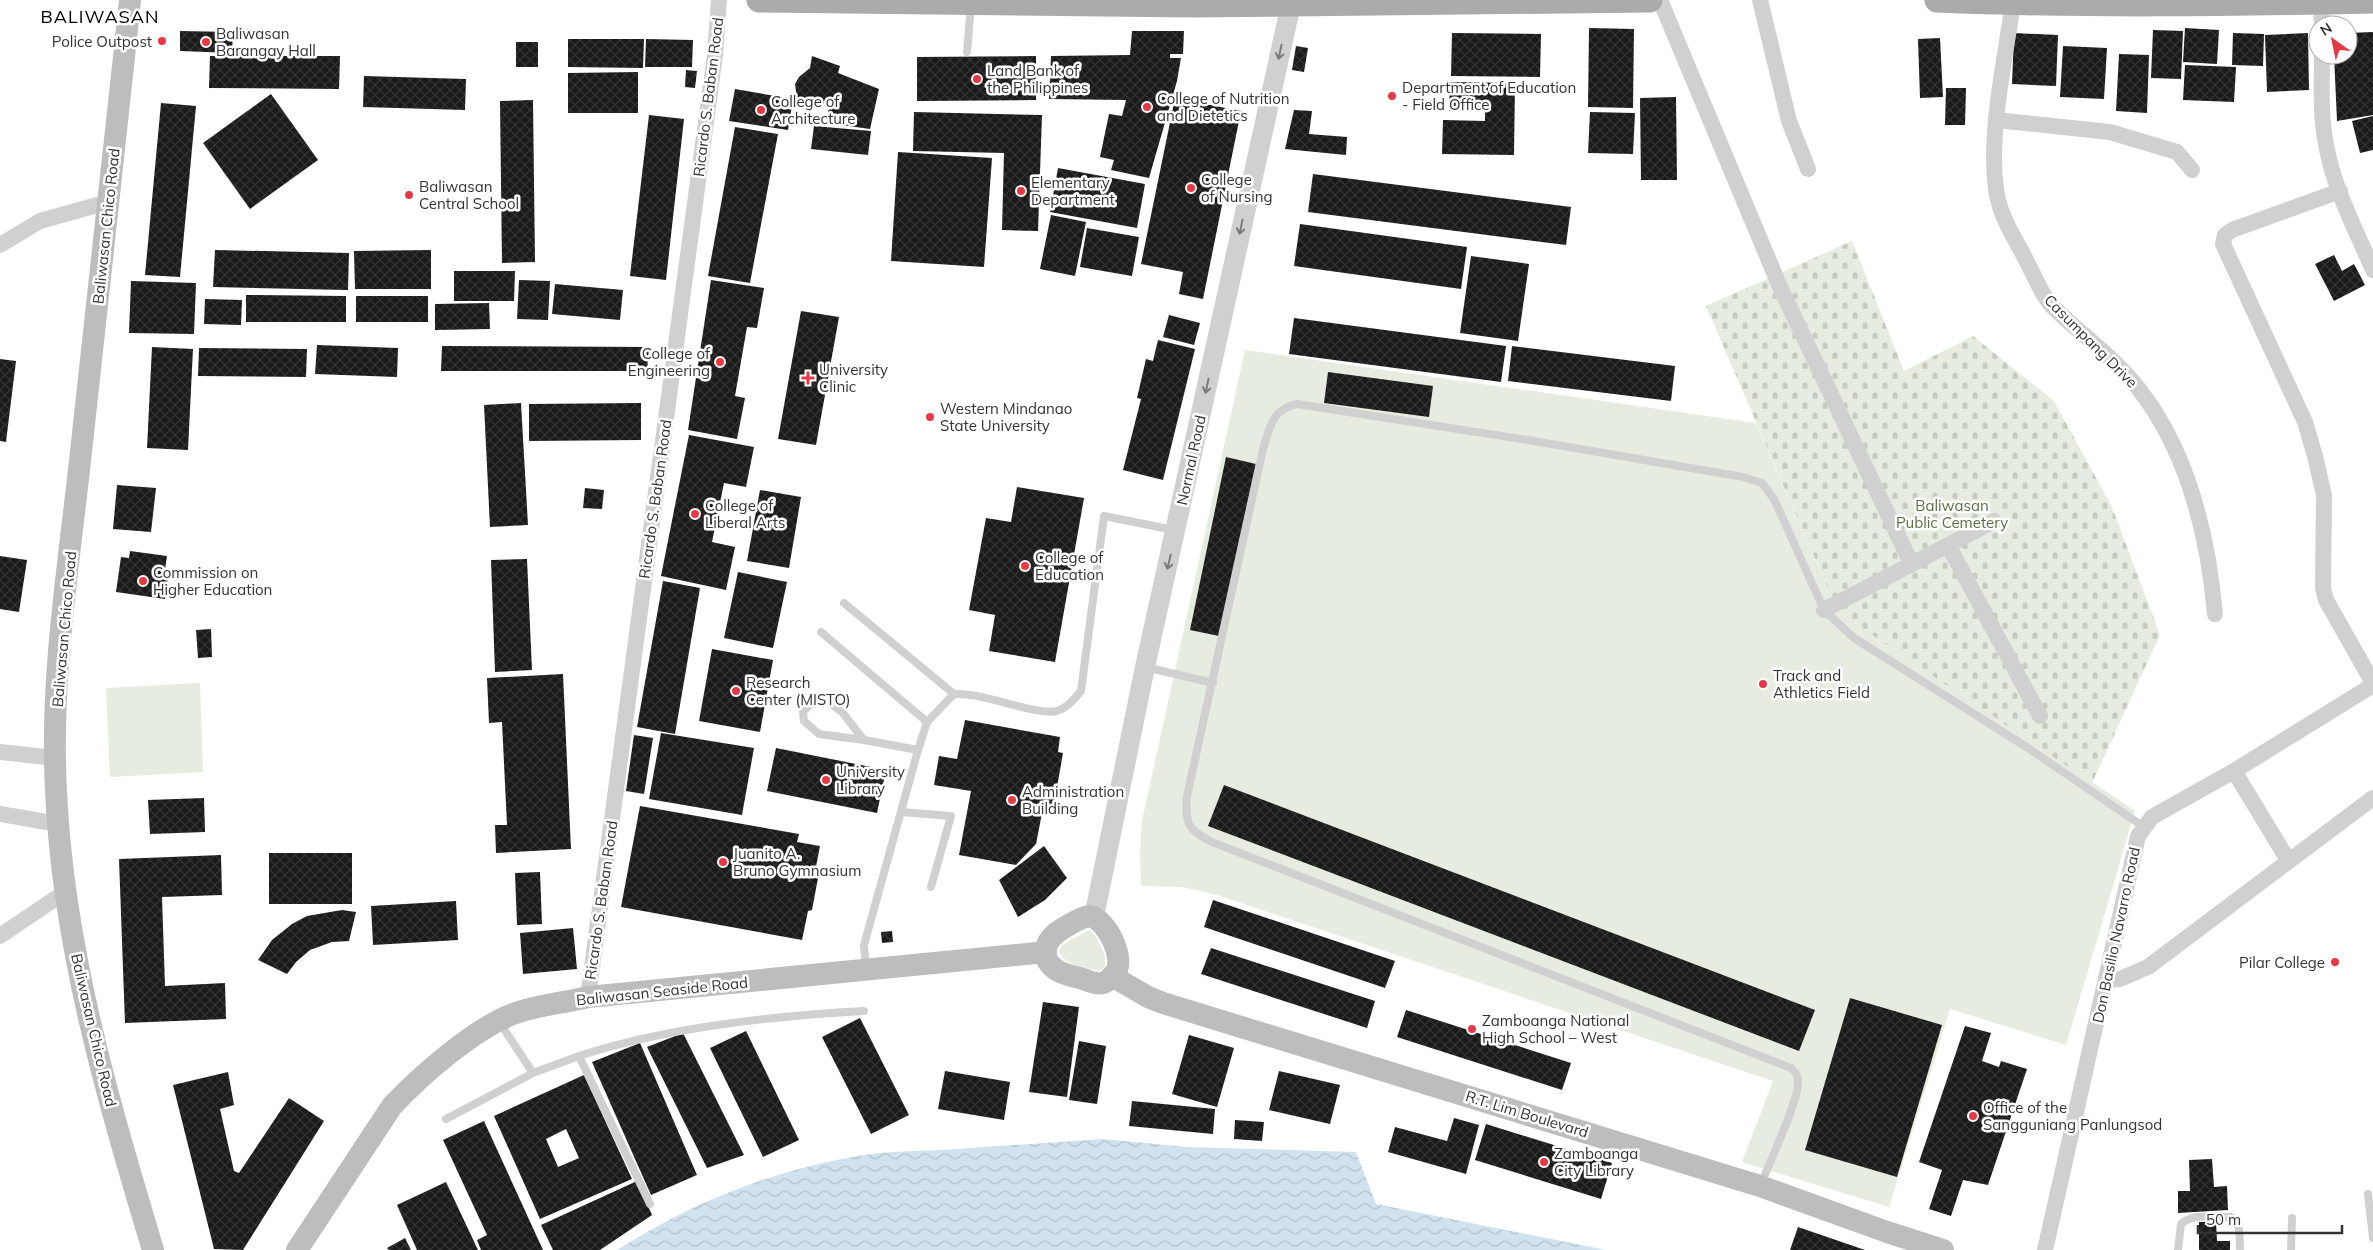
<svg xmlns="http://www.w3.org/2000/svg" width="2373" height="1250" font-family="Mulish,sans-serif">
	<defs>
		<pattern id="cemetery-stones" width="16" height="16" patternUnits="userSpaceOnUse" patternTransform="scale(1.25)"><rect width="16" height="16" fill="#e6ecdf"/><path d="M2 7V4a2 2 0 0 1 4 0v3zM10 15v-3a2 2 0 0 1 4 0v3z" fill="#c6cbc0"/></pattern>
		<pattern id="water-waves" width="16" height="10" patternUnits="userSpaceOnUse" patternTransform="scale(1.25)"><rect width="16" height="10" fill="#cfe2ee"/><path d="M0 5q4-4 8 0t8 0" fill="none" stroke="#b2c2cd"/></pattern>
		<pattern id="building-cross-hatch" width="8" height="8" patternUnits="userSpaceOnUse" patternTransform="scale(1.25)"><rect width="8" height="8" fill="#1a1a1a"/><path d="M0 0l8 8M0 8l8-8" fill="none" stroke="#333"/></pattern>
	</defs>
	<rect width="100%" height="100%" fill="#fff"/>
	<!-- grass -->
	<path fill="#e6ecdf" d="M1245,350l511,73 82,189 297,199 -69,234 -116,-36 -61,198 -147,-45 31,-81 -556,-186 -34,-8 -42,-1 -1,-32 2,-33z
		M200,683l3,89 -93,5 -4,-89z
		M1089,930c9,5 18,26 16,36l-6,5c-12,-2 -37,-7 -40,-20l3,-6z"/>
	<!-- cemetery -->
	<path fill="url(#cemetery-stones)" d="M1852,241l52,130 69,-35 81,65 58,106 48,128 -68,148 -254,-171 -132,-306z"/>
	<!-- water -->
	<path fill="url(#water-waves)" d="M1103,1139l84,8 169,5 20,52 230,46h-989c77,-49 156,-80 247,-95 25,-4 53,-4 79,-5 53,-4 107,-7 160,-11z"/>
	<!-- building -->
	<path fill="url(#building-cross-hatch)" fill-rule="evenodd" d="M1589,28l45,1 -1,79 -45,-1z
		M2185,28l34,2 -2,34 -34,-2z
		M2153,30l30,1 -2,48 -30,-1z
		M180,31l53,1 -1,21 -52,-2z
		M1132,31h52l-1,23h-13v4h11l-4,23 -28,97 -38,-8 3,-10 -14,-3 9,-43 13,2 4,-16 -77,-1 2,-43 79,-1z
		M2373,32v83l-36,6 -3,-66h14v-22z
		M1452,33l89,1 -1,43 -89,-1z
		M2014,33l44,2 -2,51 -44,-2z
		M2233,33l31,1 -1,32 -31,-1z
		M2308,33l1,57 -42,2 -2,-57z
		M1940,38l3,59 -23,1 -2,-59z
		M568,39h76l-1,29 -75,-1z
		M646,39l47,1 -1,27h-47z
		M516,42h22v25h-22z
		M1296,46l12,2 -4,24 -12,-2z
		M2063,46l44,2 -3,51 -44,-2z
		M2119,54l30,1 -2,58 -31,-2z
		M210,56h130l-1,33 -130,-1z
		M812,56l28,10 -2,7 41,16 -9,40 -43,-6 2,-18 -32,-7 -2,-14 4,-7 11,-9z
		M1036,56v44l-119,1v-44z
		M2185,65l51,2 -2,35 -51,-2z
		M686,70l11,1 -2,17 -10,-1z
		M638,72v41h-70v-40z
		M364,76l102,3 -1,31 -102,-3z
		M1450,82l65,1 -1,72 -72,-1 1,-34 42,1v-10h-36z
		M1946,88h20l-1,37h-20z
		M735,89l58,10 -5,31 -59,-9z
		M271,94l47,66 -68,49 -47,-66z
		M1676,97l1,83h-36l-1,-82z
		M1175,98l66,13 -38,188 -24,-5 4,-22 -42,-8z
		M533,100l2,162 -33,1 -2,-162z
		M161,103l35,3 -16,171 -35,-2z
		M1294,110l18,1 -3,23 38,3 -1,18 -61,-6z
		M914,112l128,3 -4,116 -36,-1 2,-77 -91,-2z
		M1590,112l45,1 -2,41 -45,-1z
		M649,115l35,4 -18,161 -36,-4z
		M2373,116v34l-13,3 -8,-32z
		M814,126l57,5 -3,24 -57,-6z
		M735,127l43,7 -28,149 -42,-7z
		M898,152l94,6 -8,109 -93,-6z
		M1058,168l87,16 -8,44 -87,-16z
		M1313,174l258,33 -5,38 -258,-33z
		M1051,215l35,7 -11,54 -35,-7z
		M1300,224l167,23 -6,42 -167,-23z
		M1087,228l52,9 -7,39 -52,-9z
		M215,250l134,3 -1,37 -135,-3z
		M431,250v39h-76l-1,-38z
		M2334,255l8,16 12,-7 11,21 -31,16 -19,-37z
		M1471,256l58,8 -11,77 -58,-8z
		M454,271h61l-1,30h-60z
		M519,280l31,1 -2,39 -31,-1z
		M711,280l53,8 -7,40 -10,-1 -12,69 10,2 -8,41 -49,-9z
		M131,281l65,2 -2,51 -65,-1z
		M555,284l68,6 -3,30 -68,-6z
		M246,295l100,1v26h-100z
		M356,296h72v26h-72z
		M205,299l37,1 -1,25 -37,-1z
		M489,303l1,26 -55,1v-26z
		M801,311l38,6 -23,128 -38,-6z
		M1169,315l31,8 -6,22 -31,-8z
		M1294,318l212,28 -5,36 -212,-28z
		M1158,340l37,9 -32,131 -40,-10 18,-71 -4,-1 9,-39 7,2z
		M317,345l81,3 -1,29 -82,-3z
		M442,346l207,1 -2,24h-206z
		M1512,346l163,20 -4,35 -163,-20z
		M152,347l41,2 -5,101 -41,-2z
		M199,348l108,1 -1,28 -108,-1z
		M0,359l16,2 -10,81 -6,-1z
		M1328,372l105,14 -4,31 -105,-14z
		M521,403l7,122 -38,2 -6,-122z
		M641,403v37l-112,1v-37z
		M689,435l65,12 -8,40 -22,-4 -12,59 23,5 -9,43 -65,-14z
		M1226,457l30,7 -37,172 -29,-6z
		M117,485l39,3 -5,44 -38,-3z
		M1017,487l67,11 -29,164 -66,-11 6,-36 -26,-5 17,-92 25,4z
		M585,488l19,2 -2,19 -19,-1z
		M760,490l41,7 -12,71 -42,-7z
		M130,551l37,5 -2,14h4l-4,29 -49,-7 5,-35 8,1z
		M0,556l27,4 -8,52 -19,-3z
		M527,559l5,111 -37,2 -4,-112z
		M738,572l49,10 -14,66 -49,-10z
		M663,581l37,7 -25,146 -38,-7z
		M211,629l1,28 -14,1 -2,-28z
		M712,649l61,11 -13,72 -61,-11z
		M563,674l8,175 -75,4 -1,-28h12l-5,-103 -13,1 -2,-45z
		M965,720l95,17 -2,15 5,1 -10,57 -10,-2 -7,36 -20,21 -57,-10 12,-64 -37,-6 5,-29 18,3z
		M661,733l93,15 -12,67 -93,-16z
		M634,735l19,3 -9,56 -18,-3z
		M776,748l110,22 -9,43 -110,-22z
		M1224,785l591,225 -16,41 -591,-225z
		M204,798l1,34 -55,2 -2,-34z
		M640,806l159,28 -2,8 23,4 -6,31 4,1 -6,32 -4,1 -6,29 -181,-33z
		M1044,846l23,32 -22,22 -27,17 -19,-37z
		M269,853h83v51h-83z
		M221,855l1,40 -60,2 3,89 60,-3 1,36 -101,4 -6,-164z
		M540,872l2,52 -25,1 -2,-52z
		M1213,900l182,61 -10,27 -181,-61z
		M456,901l2,39 -85,5 -2,-39z
		M342,910l14,2 -7,29 -17,1 -22,8 -14,12 -9,12 -29,-14 14,-20 20,-16 15,-8z
		M573,928l4,41 -54,5 -3,-41z
		M892,931l1,11 -11,1 -1,-11z
		M1211,948l164,53 -8,27 -166,-54z
		M1850,998l92,27 -45,152 -92,-27z
		M1043,1002l36,5 -12,90 -38,-5z
		M1406,1010l165,53 -9,27 -165,-53z
		M860,1018l49,97 -38,19 -49,-97z
		M1965,1026l26,7 -9,28 17,6 2,-6 26,8 -39,116 -25,-5 -12,36 -22,-7 13,-39 -23,-8z
		M746,1031l53,109 -36,17 -53,-109z
		M683,1033l61,122 -37,13 -60,-121z
		M1189,1035l45,13 -17,59 -45,-13z
		M1079,1041l27,5 -9,58 -28,-4z
		M640,1043l57,132 -46,20 -59,-133z
		M945,1071l65,11 -6,38 -66,-11z
		M1279,1071l61,14 -10,39 -61,-14z
		M228,1072l6,33 -14,4 14,62 5,2 50,-75 35,23 -81,129 -29,-1 -41,-164z
		M584,1075l18,39 -31,14 31,-14 30,65 -92,40 -46,-103zM566,1129l13,29 -21,9 -12,-28z
		M1132,1101l83,8 -2,25 -84,-8z
		M1454,1118l25,7 -13,49 -78,-22 7,-25 52,14z
		M1235,1120l29,2 -2,19 -28,-2z
		M484,1121l59,129h-62l-4,-10 10,-5 -44,-95z
		M1486,1124l126,39 -11,36 -126,-39z
		M2212,1159l2,28 13,-1 1,24 -50,3v-22h12l-1,-31z
		M637,1181l15,34 -52,35h-47l-12,-25z
		M446,1182l32,68h-61l-20,-45z
		M2199,1222h17l1,19h13v9h-31z
		M1798,1227l67,23h-75z
		M405,1238l6,12h-22l-2,-2z"/>
	<g fill="none" stroke-linecap="round" stroke-linejoin="round">
		<!-- service -->
		<path stroke="#d0d0d0" stroke-width="8" d="M967,52l4,-47
			M844,603l110,91
			M821,632l106,90
			M1145,667l68,16
			M864,740l-22,-28 -19,-14 -9,2 -11,12 1,9 15,13 45,6 54,10
			M901,812l50,4 -20,71
			M866,969l-2,-24 54,-195 9,-28 27,-28c29,-2 82,22 103,17 10,-3 18,-12 24,-20l23,-175 70,14
			M500,1023l33,50
			M579,1056c89,-29 192,-40 285,-45
			M446,1119l87,-46 46,-17 71,148
			M1761,1184c8,-20 39,-86 37,-103 0,-6 -3,-10 -7,-13l-579,-226c-25,-13 -27,-18 -25,-46l76,-347c7,-22 9,-40 34,-45l231,36 215,37 19,6 12,16 50,111 30,28 174,110 116,79
			M2368,1194l5,44
			M2178,1250l3,-26c13,-11 33,-7 50,-7 11,6 8,22 9,33
			M2291,1250l1,-32"/>
		<!-- minor -->
		<path stroke="#d0d0d0" stroke-width="16" d="M1660,0l120,287 131,276
			M1760,0l29,121 19,48
			M2321,2l1,23
			M2013,3c-8,57 -26,136 -16,192 5,27 22,49 33,73 7,13 12,28 23,39 27,27 61,50 85,81 50,63 70,148 77,226
			M2322,55c0,29 -2,60 4,89 7,43 30,86 47,126
			M1996,120l114,12 67,20 15,18
			M2340,191l-108,39 -7,5 -2,9 82,178 10,34 9,39 -1,93 3,12 47,83
			M0,245l40,-24 68,-19
			M1948,545l92,171
			M1824,610l170,-89
			M0,752l55,6
			M2234,771l54,89
			M0,814l58,10
			M0,936l65,-44
			M2107,980l13,-1 28,-12 225,-169
			M588,997l127,-942 4,-55
			M2045,1250l93,-414 14,-19 82,-46 139,-86"/>
		<!-- tertiary -->
		<path stroke="#d0d0d0" stroke-width="20" d="M1094,917l51,-250 146,-663"/>
		<!-- secondary -->
		<path stroke="#bdbdbd" stroke-width="22" d="M130,0c-16,154 -33,308 -50,461 -12,109 -30,220 -24,330 7,157 52,309 97,459
			M1090,916c17,4 36,43 25,57 -3,5 -7,8 -12,10 -8,2 -16,-3 -23,-5 -8,-2 -19,-4 -25,-9 -18,-14 -8,-31 7,-40 9,-5 18,-12 28,-13z
			M1112,976l36,21 15,6 597,183 127,46 56,18
			M297,1250l95,-144c29,-31 82,-77 121,-92 23,-9 51,-11 75,-17l458,-45"/>
		<!-- primary -->
		<path stroke="#ababab" stroke-width="25" d="M759,0l433,5 458,-5
			M1937,0c145,6 291,4 436,1"/>
	</g>
	<!-- one-way arrows -->
	<defs><path id="oneway-shaft" d="M-6 0H5M1.5-3L5.5 0L1.5 3" fill="none" stroke-width="1.6" stroke-linecap="round" stroke-linejoin="round" transform="scale(1.25)"/></defs>
	<g stroke="#7a7a7a">
		<use href="#oneway-shaft" transform="translate(1280 52) rotate(102)"/>
		<use href="#oneway-shaft" transform="translate(1241 227) rotate(102)"/>
		<use href="#oneway-shaft" transform="translate(1207 386) rotate(102)"/>
		<use href="#oneway-shaft" transform="translate(1169 562) rotate(103)"/>
	</g>
	<!-- markers -->
	<g fill="#e63946" stroke="#fff" stroke-width="2">
		<circle cx="162" cy="41" r="5"/>
		<circle cx="206" cy="42" r="5"/>
		<circle cx="977" cy="79" r="5"/>
		<circle cx="1392" cy="96" r="5"/>
		<circle cx="1147" cy="107" r="5"/>
		<circle cx="761" cy="110" r="5"/>
		<circle cx="1191" cy="188" r="5"/>
		<circle cx="1021" cy="191" r="5"/>
		<circle cx="409" cy="195" r="5"/>
		<circle cx="720" cy="362" r="5"/>
		<path d="M805.5 370.5h5v5h5v5h-5v5h-5v-5h-5v-5h5z"/>
		<circle cx="930" cy="417" r="5"/>
		<circle cx="695" cy="514" r="5"/>
		<circle cx="1025" cy="566" r="5"/>
		<circle cx="143" cy="581" r="5"/>
		<circle cx="1763" cy="684" r="5"/>
		<circle cx="736" cy="691" r="5"/>
		<circle cx="826" cy="780" r="5"/>
		<circle cx="1012" cy="800" r="5"/>
		<circle cx="723" cy="862" r="5"/>
		<circle cx="2335" cy="962" r="5"/>
		<circle cx="1472" cy="1029" r="5"/>
		<circle cx="1973" cy="1116" r="5"/>
		<circle cx="1544" cy="1162" r="5"/>
	</g>
	<g text-anchor="middle" dominant-baseline="central" stroke-width="5" stroke-linejoin="round" paint-order="stroke">
		<!-- poi labels -->
		<g font-size="15" fill="#333" stroke="#fff" text-anchor="start">
			<text x="216" y="33">Baliwasan<tspan x="216" dy="17">Barangay Hall</tspan></text>
			<text x="152" y="41" text-anchor="end">Police Outpost</text>
			<text x="987" y="70">Land Bank of<tspan x="987" dy="17">the Philippines</tspan></text>
			<text x="1402" y="87">Department of Education<tspan x="1402" dy="17">- Field Office</tspan></text>
			<text x="1157" y="98">College of Nutrition<tspan x="1157" dy="17">and Dietetics</tspan></text>
			<text x="771" y="101">College of<tspan x="771" dy="17">Architecture</tspan></text>
			<text x="1201" y="179">College<tspan x="1201" dy="17">of Nursing</tspan></text>
			<text x="1031" y="182">Elementary<tspan x="1031" dy="17">Department</tspan></text>
			<text x="419" y="186">Baliwasan<tspan x="419" dy="17">Central School</tspan></text>
			<text x="710" y="353" text-anchor="end">College of<tspan x="710" dy="17">Engineering</tspan></text>
			<text x="819" y="369">University<tspan x="819" dy="17">Clinic</tspan></text>
			<text x="940" y="408">Western Mindanao<tspan x="940" dy="17">State University</tspan></text>
			<text x="705" y="505">College of<tspan x="705" dy="17">Liberal Arts</tspan></text>
			<text x="1035" y="557">College of<tspan x="1035" dy="17">Education</tspan></text>
			<text x="153" y="572">Commission on<tspan x="153" dy="17">Higher Education</tspan></text>
			<text x="1773" y="675">Track and<tspan x="1773" dy="17">Athletics Field</tspan></text>
			<text x="746" y="682">Research<tspan x="746" dy="17">Center (MISTO)</tspan></text>
			<text x="836" y="771">University<tspan x="836" dy="17">Library</tspan></text>
			<text x="1022" y="791">Administration<tspan x="1022" dy="17">Building</tspan></text>
			<text x="733" y="853">Juanito A.<tspan x="733" dy="17">Bruno Gymnasium</tspan></text>
			<text x="2325" y="962" text-anchor="end">Pilar College</text>
			<text x="1482" y="1020">Zamboanga National<tspan x="1482" dy="17">High School – West</tspan></text>
			<text x="1983" y="1107">Office of the<tspan x="1983" dy="17">Sangguniang Panlungsod</tspan></text>
			<text x="1554" y="1153">Zamboanga<tspan x="1554" dy="17">City Library</tspan></text>
		</g>
		<!-- street labels -->
		<g font-size="15" fill="#333" stroke="#fff">
			<text transform="translate(708 97) rotate(-83)">Ricardo S. Baban Road</text>
			<text transform="translate(106 226) rotate(-84)">Baliwasan Chico Road</text>
			<text transform="translate(2091 341) rotate(45)">Casumpang Drive</text>
			<text transform="translate(1191 460) rotate(-78)">Normal Road</text>
			<text transform="translate(655 499) rotate(-82)">Ricardo S. Baban Road</text>
			<text transform="translate(64 629) rotate(-85)">Baliwasan Chico Road</text>
			<text transform="translate(601 900) rotate(-82)">Ricardo S. Baban Road</text>
			<text transform="translate(2116 935) rotate(-78)">Don Basilio Navarro Road</text>
			<text transform="translate(662 991) rotate(-6)">Baliwasan Seaside Road</text>
			<text transform="translate(94 1030) rotate(77)">Baliwasan Chico Road</text>
			<text transform="translate(1527 1114) rotate(17)">R.T. Lim Boulevard</text>
		</g>
		<!-- park labels -->
		<g font-size="15" fill="#56703f" stroke="#fff">
			<text x="1952" y="505">Baliwasan<tspan x="1952" dy="17">Public Cemetery</tspan></text>
		</g>
		<!-- quarter labels -->
		<g font-size="18" letter-spacing="1" fill="#000" stroke="#fff">
			<text x="100" y="16">BALIWASAN</text>
		</g>
	</g>
	<!-- north arrow -->
	<g transform="translate(2333 40) rotate(327)"><circle r="24" fill="#ffffff" stroke="#adadad"/>
	<path d="M0-4L9 19L0 12L-9 19Z" fill="#e63946"/>
	<text y="-8" font-size="14" font-weight="bold" text-anchor="middle" fill="#333333">N</text>
	</g>
	<!-- scale -->
	<path d="M2198 1225v8h144v-8" fill="none" stroke="#333333" stroke-width="2.5"/>
	<text x="2206" y="1225" font-size="15" fill="#333333" stroke="#ffffff" stroke-width="4" paint-order="stroke">50 m</text>
</svg>
